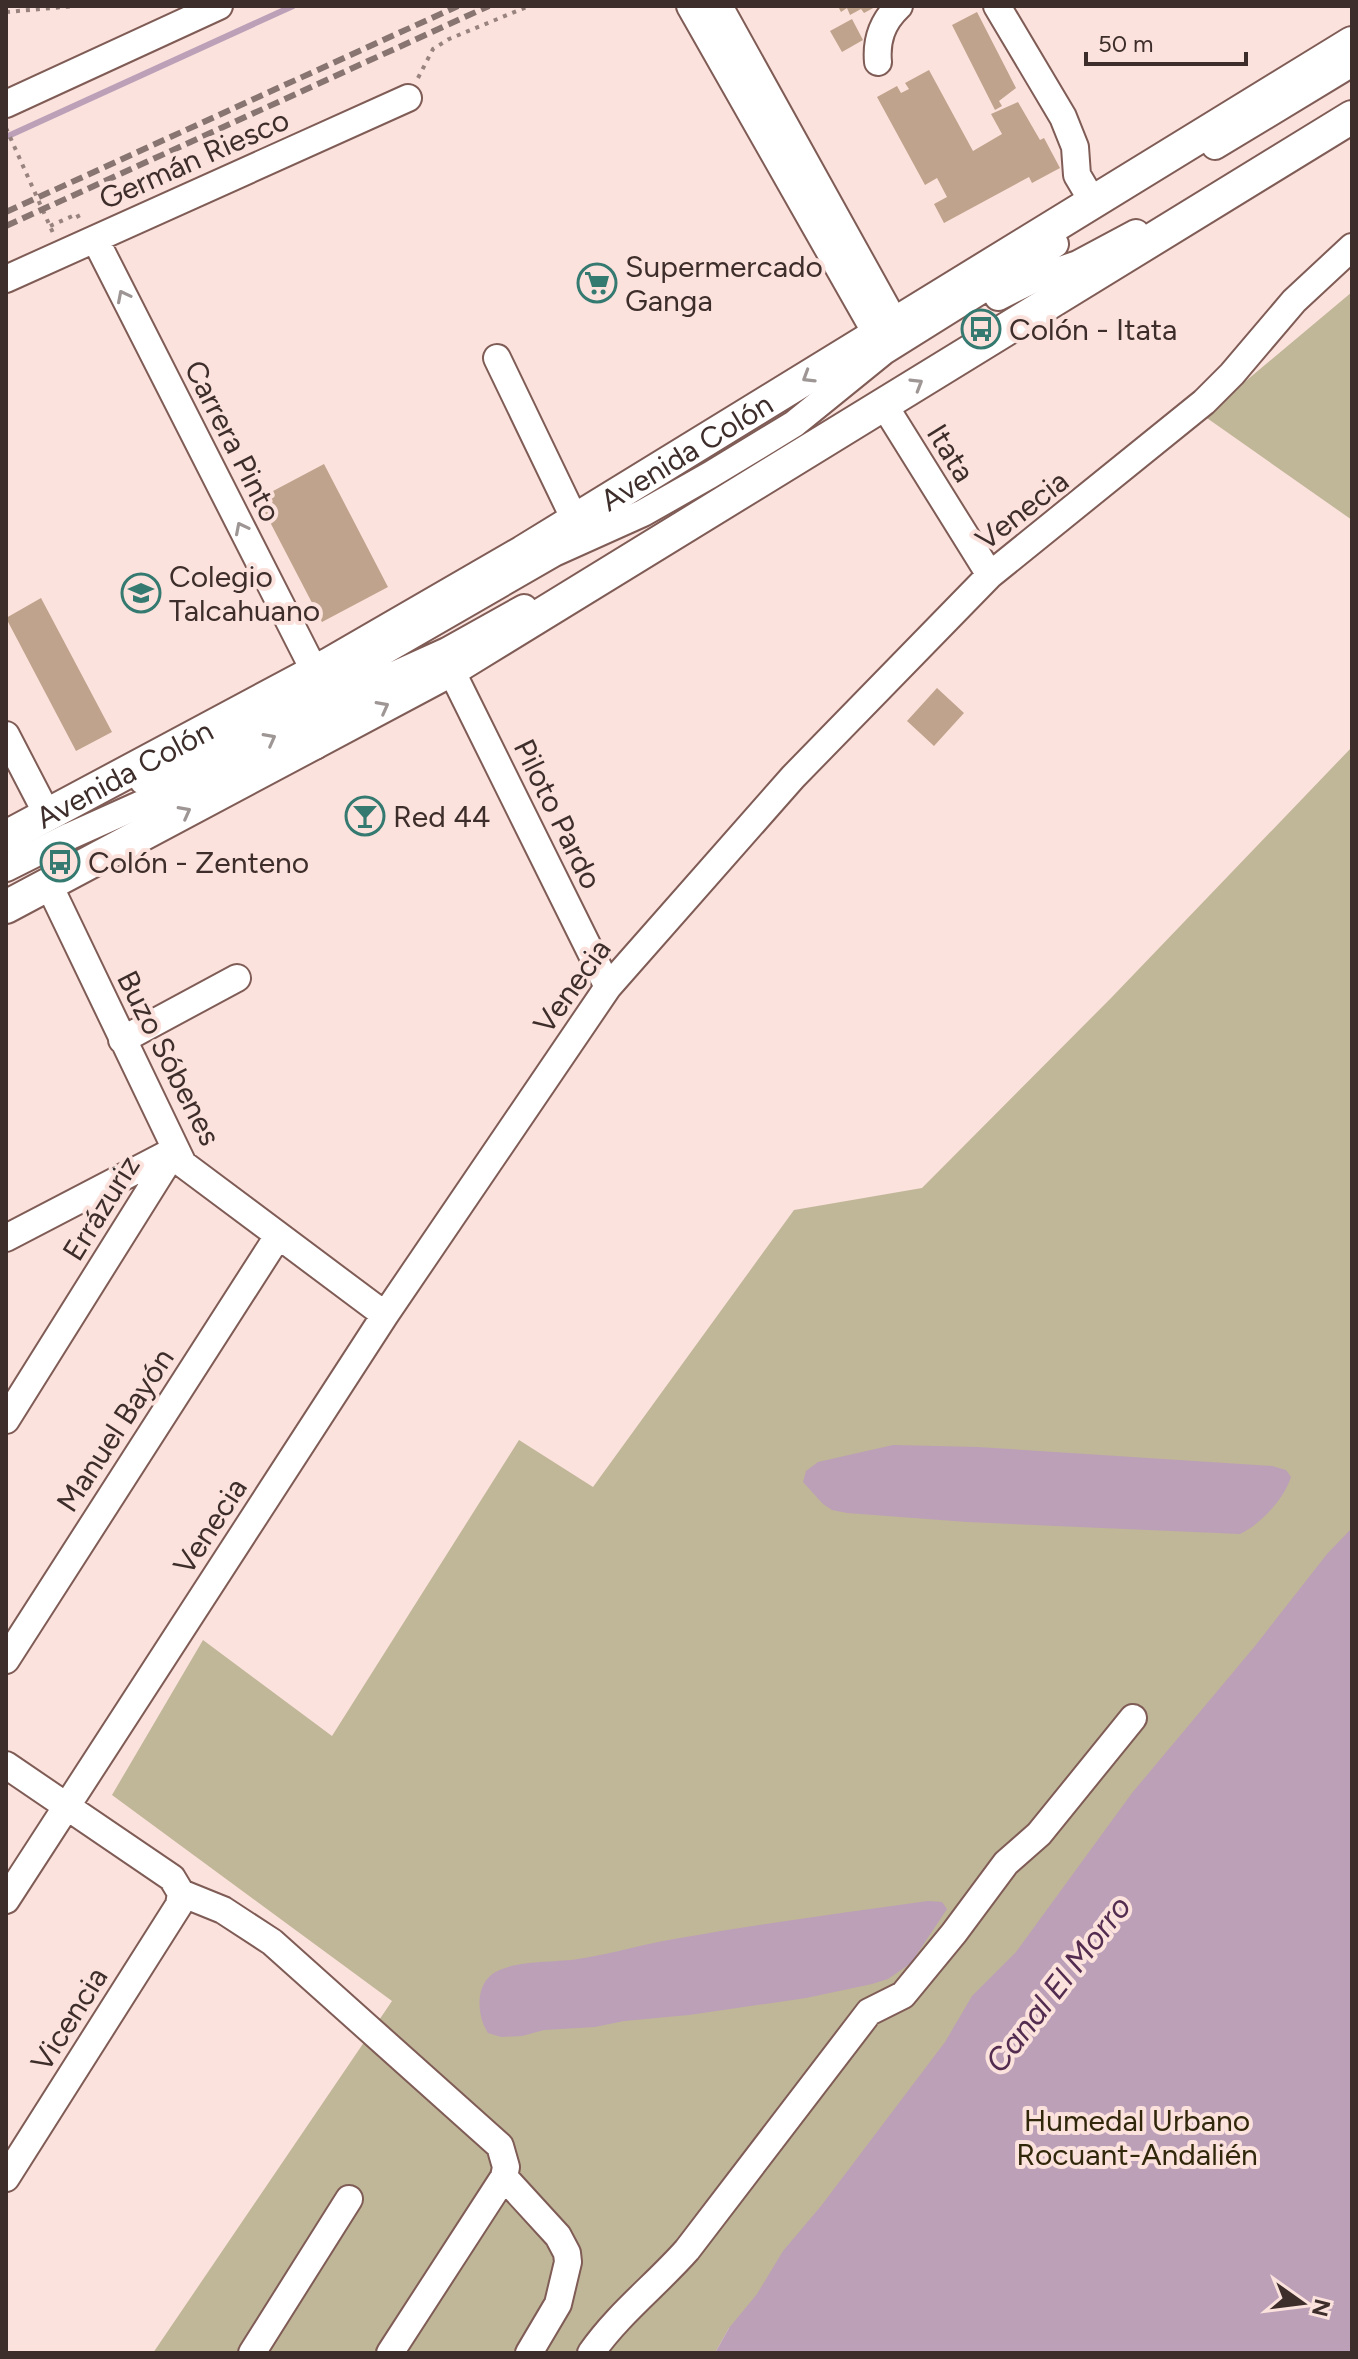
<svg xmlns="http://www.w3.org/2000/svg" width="1358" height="2359" font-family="Figtree,sans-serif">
	<rect width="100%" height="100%" fill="#fbe2dd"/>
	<!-- green -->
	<path fill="#c0b698" d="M1352,292v228l-148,-104z
		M1352,747v1606l-623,-25 -14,25h-562l239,-352 -280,-206 91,-155 129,96 187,-296 74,47 201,-277 128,-22 190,-191z"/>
	<!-- water -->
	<path fill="#bca0b8" d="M893,1445l85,2 294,19 14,4 5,7c-7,22 -30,47 -51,57l-273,-12 -120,-9 -15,-3 -9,-6 -20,-22 3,-11 12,-9z
		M1352,1528v825h-637l14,-25 28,-34 26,-43 38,-45 124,-164 27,-46 44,-44 116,-159 123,-147 72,-92z
		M928,1901l14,1 5,7 -36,54 -23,16 -16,5 -66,14 -117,17 -65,6 -29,6 -51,3 -22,6 -21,1 -13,-4c-10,-15 -13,-42 1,-56 18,-18 67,-14 89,-18 35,-5 68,-16 102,-21 82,-15 165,-25 248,-37z"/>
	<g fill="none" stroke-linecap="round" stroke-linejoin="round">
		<!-- stream -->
		<path stroke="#bca0b8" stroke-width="6" d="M6,137l287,-131"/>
	</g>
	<!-- building -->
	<path fill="#c0a38c" d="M838,6h39l-13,7 -3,-4 -11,6 -3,-7 -6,4z
		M977,12l39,76 -17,13 3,5 -7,4 -43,-85z
		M852,19l11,21 -21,12 -12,-21z
		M929,70l44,81 29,-17 -11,-20 27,-12 22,38 4,-2 16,30 -28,15 -3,-6 -85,46 -10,-19 13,-7 -10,-19 -12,7 -48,-88 20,-11 4,7 8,-4 -4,-6z
		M324,464l64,123 -66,35 -64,-123z
		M41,598l71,134 -36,19 -70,-133z
		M937,688l27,25 -30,33 -27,-25z"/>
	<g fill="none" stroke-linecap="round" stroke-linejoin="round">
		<defs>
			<path id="minor" d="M690,6l187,329
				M719,6l176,317
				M997,6l66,111 12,30 2,28 16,27
				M878,62c-2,-22 4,-40 21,-56
				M6,104l213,-98
				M1215,146l137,-83
				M95,239l220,433
				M6,279l402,-181
				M998,297l34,-17 46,-16 58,-31
				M497,358l78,162
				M884,405l106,170
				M451,670l157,317
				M6,735l42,81
				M143,781l177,-93 234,-135 89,-40 67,-38 84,-51 90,-73 171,-107
				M6,868l64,-32 107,-48 208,-109 62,-28 77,-43
				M49,885l134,279 202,151
				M122,1040l115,-62
				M6,1238l167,-87
				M6,1420l169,-270
				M6,1660l272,-424
				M6,1765l166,113 9,15
				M181,1893l42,17 49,32 228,204 6,21 -2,10 54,59 9,17 1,9 -10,42 -29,49
				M6,1900l379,-585 223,-328 185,-210 197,-202 214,-173 28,-28 62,-73 58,-54
				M6,2178l173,-273 2,-12
				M252,2353l97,-154
				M390,2353l114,-176
				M591,2353c27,-39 65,-68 96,-103l182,-238 34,-17 51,-62 52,-70 33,-29 94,-116"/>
			<g id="major">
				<path d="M314,743c9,-23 12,-47 1,-71"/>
				<path id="s1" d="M6,837l325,-174 192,-111 829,-509"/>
				<path d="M6,907l445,-237 901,-553"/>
			</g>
		</defs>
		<!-- minor casing -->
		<use href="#minor" stroke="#7f5c56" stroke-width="30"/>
		<!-- major casing -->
		<use href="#major" stroke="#7f5c56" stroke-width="36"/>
		<!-- path -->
		<path stroke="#98837f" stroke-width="4" stroke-dasharray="4 6" stroke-linecap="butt" d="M6,12l69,-6
			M418,78l15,-29 16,-10 80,-33
			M6,128l47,105
			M50,226l27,-12 2,4 -3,1"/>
		<!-- minor -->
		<use href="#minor" stroke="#fff" stroke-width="26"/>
		<!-- major -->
		<use href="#major" stroke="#fff" stroke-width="32"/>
		<!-- rail -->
		<path stroke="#887571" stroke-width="6" stroke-dasharray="12 6" stroke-linecap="butt" d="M6,212l452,-206
			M6,226l483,-220"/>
	</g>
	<!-- one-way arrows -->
	<defs><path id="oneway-chevron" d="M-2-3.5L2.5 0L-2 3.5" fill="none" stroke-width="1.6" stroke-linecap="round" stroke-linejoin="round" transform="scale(2)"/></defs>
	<g stroke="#9e9695">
		<use href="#oneway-chevron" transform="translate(123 296) rotate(-117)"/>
		<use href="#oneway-chevron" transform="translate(808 377) rotate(148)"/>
		<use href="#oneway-chevron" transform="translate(917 384) rotate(-31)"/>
		<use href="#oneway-chevron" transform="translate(241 528) rotate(-117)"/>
		<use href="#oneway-chevron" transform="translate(383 707) rotate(-28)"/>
		<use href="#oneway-chevron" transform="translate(270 739) rotate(-28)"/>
		<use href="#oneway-chevron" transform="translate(185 812) rotate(-28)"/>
	</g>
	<!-- icons -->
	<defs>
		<symbol id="supermarket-ring" viewBox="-11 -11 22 22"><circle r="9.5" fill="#fbe2dd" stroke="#357a70" stroke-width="1.5"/><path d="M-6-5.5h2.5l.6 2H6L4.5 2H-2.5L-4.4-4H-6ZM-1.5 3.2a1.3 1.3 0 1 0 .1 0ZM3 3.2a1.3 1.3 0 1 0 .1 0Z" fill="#357a70"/></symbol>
		<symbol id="bus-ring" viewBox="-11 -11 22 22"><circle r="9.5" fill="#fbe2dd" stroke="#357a70" stroke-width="1.5"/><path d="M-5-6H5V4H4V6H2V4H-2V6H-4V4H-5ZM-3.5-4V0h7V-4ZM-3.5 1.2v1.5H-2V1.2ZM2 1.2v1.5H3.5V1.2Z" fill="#357a70"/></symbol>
		<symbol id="school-ring" viewBox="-11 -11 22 22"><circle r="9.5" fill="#fbe2dd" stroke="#357a70" stroke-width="1.5"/><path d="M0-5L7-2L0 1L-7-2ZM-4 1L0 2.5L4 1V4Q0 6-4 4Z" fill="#357a70"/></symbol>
		<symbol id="bar-ring" viewBox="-11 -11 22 22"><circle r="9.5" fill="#fbe2dd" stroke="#357a70" stroke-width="1.5"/><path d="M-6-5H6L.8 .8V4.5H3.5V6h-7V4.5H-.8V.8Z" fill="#357a70"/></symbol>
	</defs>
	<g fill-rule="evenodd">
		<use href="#supermarket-ring" x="575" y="261" width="44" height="44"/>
		<use href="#bus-ring" x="959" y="307" width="44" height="44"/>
		<use href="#school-ring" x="119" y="571" width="44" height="44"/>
		<use href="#bar-ring" x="343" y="794" width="44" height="44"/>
		<use href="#bus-ring" x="38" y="840" width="44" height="44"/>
	</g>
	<g text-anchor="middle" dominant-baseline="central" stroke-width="8" stroke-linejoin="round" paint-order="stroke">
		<!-- street labels -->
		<g font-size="30" fill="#3e2e2b" stroke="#fbe2dd">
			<text transform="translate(194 159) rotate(-24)">Germán Riesco</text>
			<text transform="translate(233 441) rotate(63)">Carrera Pinto</text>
			<text stroke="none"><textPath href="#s1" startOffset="782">Avenida Colón</textPath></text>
			<text transform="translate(951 453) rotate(58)">Itata</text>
			<text transform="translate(1022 510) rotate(-38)">Venecia</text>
			<text stroke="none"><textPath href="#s1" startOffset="134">Avenida Colón</textPath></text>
			<text transform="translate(558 814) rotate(64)">Piloto Pardo</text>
			<text transform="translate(572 986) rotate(-54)">Venecia</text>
			<text transform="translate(169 1058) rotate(63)">Buzo Sóbenes</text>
			<text transform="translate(101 1208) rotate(-58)">Errázuriz</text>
			<text transform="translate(115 1430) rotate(-57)">Manuel Bayón</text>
			<text transform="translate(210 1526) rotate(-57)">Venecia</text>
			<text transform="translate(69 2019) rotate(-58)">Vicencia</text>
		</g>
		<!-- poi labels -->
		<g font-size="30" fill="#3e2e2b" stroke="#fbe2dd" text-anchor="start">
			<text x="625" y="266">Supermercado<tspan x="625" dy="34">Ganga</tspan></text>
			<text x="1009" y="329">Colón - Itata</text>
			<text x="169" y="576">Colegio<tspan x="169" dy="34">Talcahuano</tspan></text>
			<text x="393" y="816">Red 44</text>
			<text x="88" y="862">Colón - Zenteno</text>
		</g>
		<!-- park labels -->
		<g font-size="30" fill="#31280b" stroke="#fbe2dd">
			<text x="1137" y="2120">Humedal Urbano<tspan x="1137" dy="34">Rocuant-Andalién</tspan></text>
		</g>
		<!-- water labels -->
		<g font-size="32" font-style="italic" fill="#532c4f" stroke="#fbe2dd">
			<text transform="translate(1058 1984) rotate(-52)">Canal El Morro</text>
		</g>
	</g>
	<!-- border -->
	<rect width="1358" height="2359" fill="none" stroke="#3e2e2b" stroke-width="16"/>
	<!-- north arrow -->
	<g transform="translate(1302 2303) rotate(104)" stroke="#fbe2dd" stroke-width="6" paint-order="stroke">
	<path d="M0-6L14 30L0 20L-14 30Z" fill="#3e2e2b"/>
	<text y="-12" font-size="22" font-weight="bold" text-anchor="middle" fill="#3e2e2b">N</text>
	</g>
	<!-- scale -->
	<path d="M1086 52v12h160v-12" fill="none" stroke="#3e2e2b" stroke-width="4"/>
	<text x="1098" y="52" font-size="24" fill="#3e2e2b" stroke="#fbe2dd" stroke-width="6" paint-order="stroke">50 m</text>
</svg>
